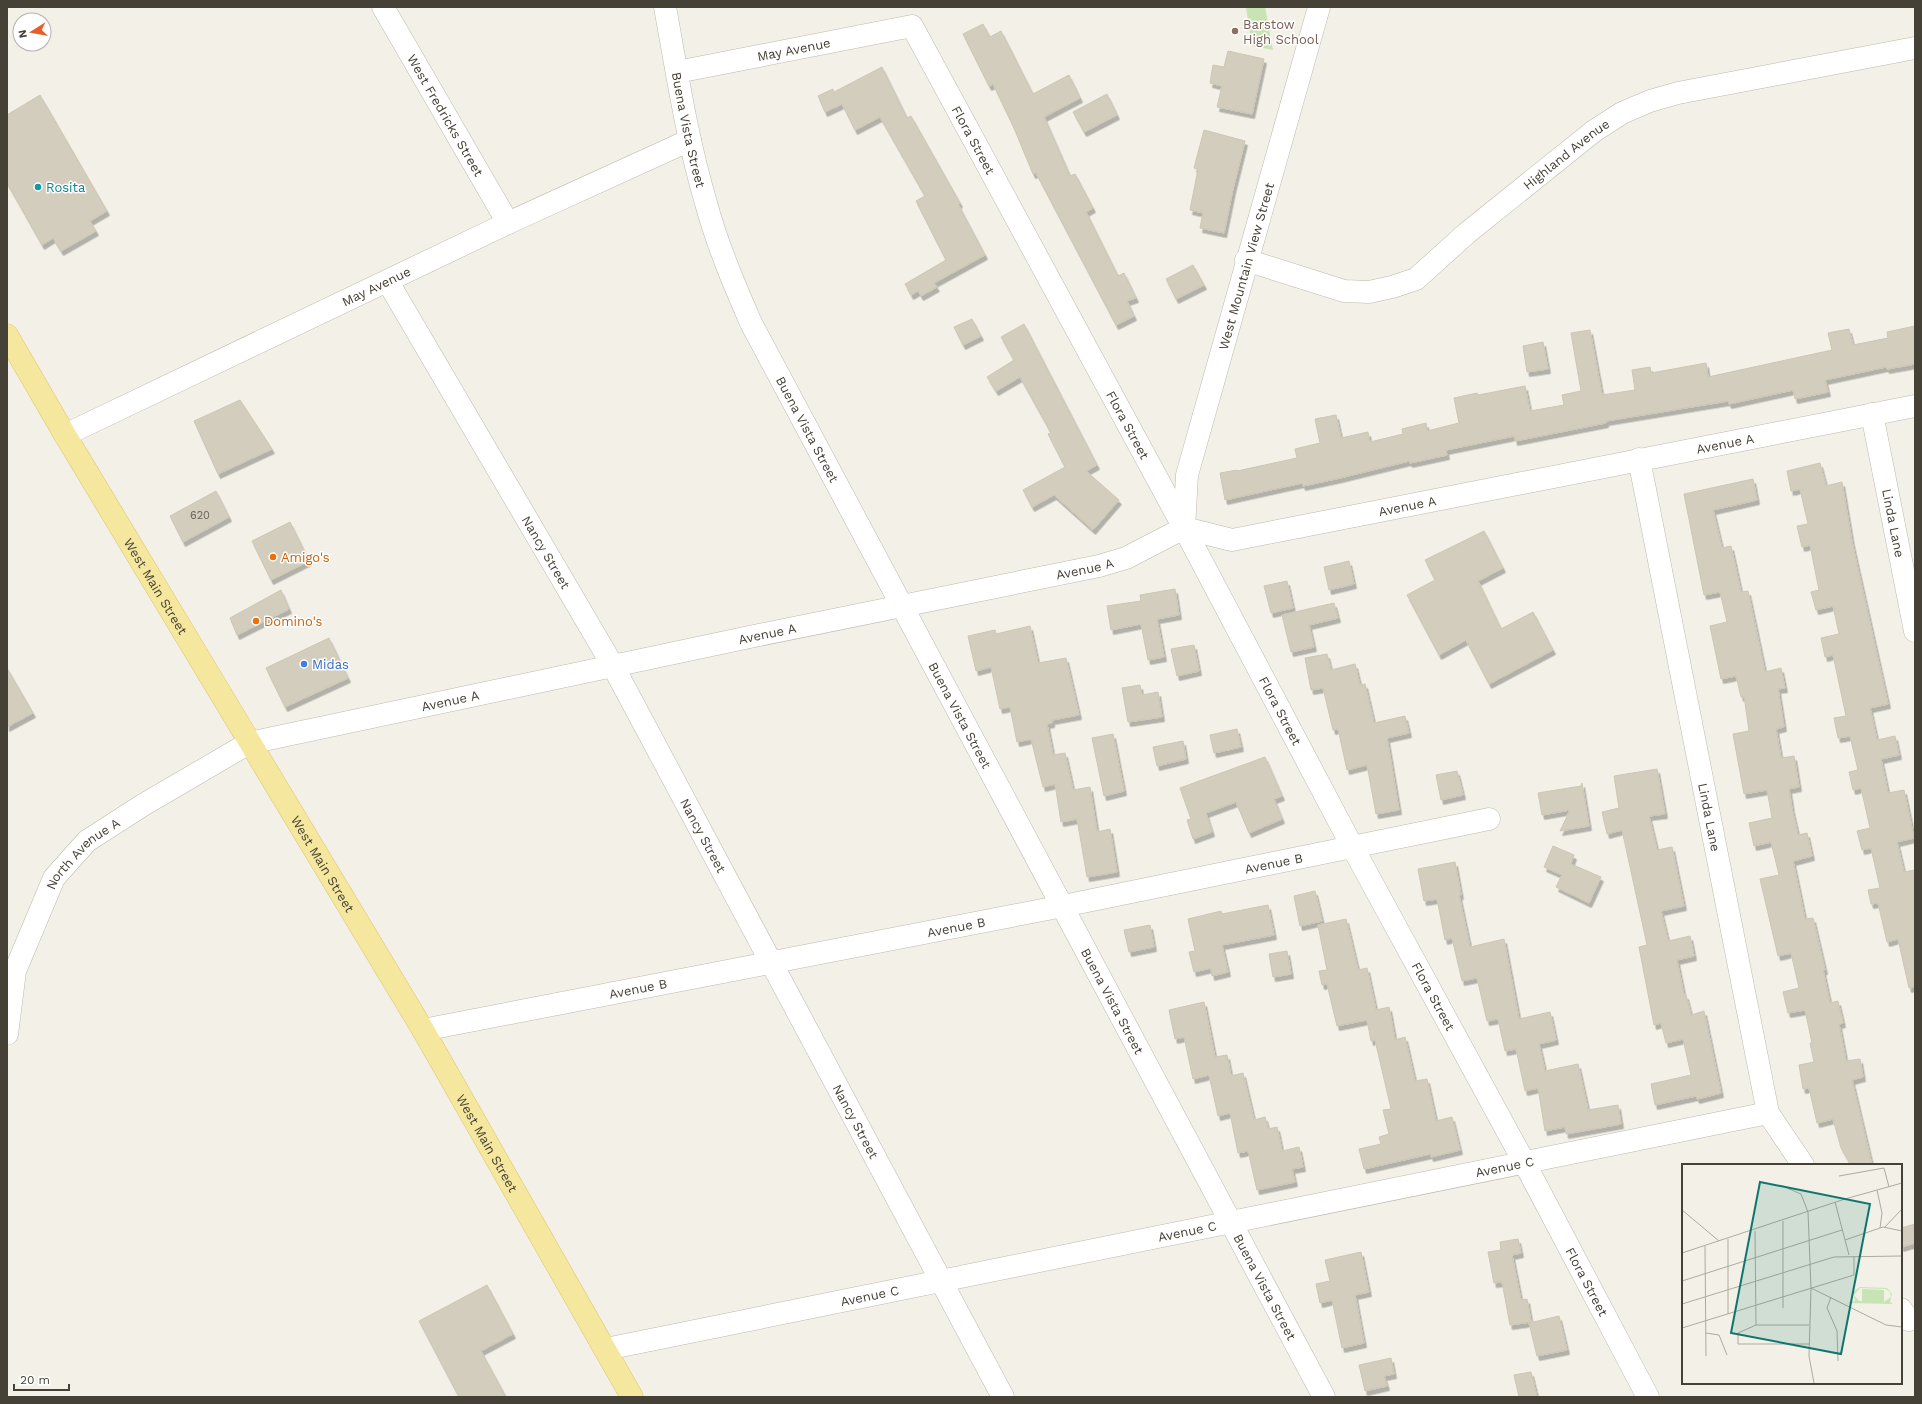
<svg xmlns="http://www.w3.org/2000/svg" width="1922" height="1404" font-family="'Work Sans',sans-serif">
	<defs>
		<filter id="shadow"><feDropShadow dx="2.5" dy="4.5" stdDeviation="0" flood-color="#0004"/></filter>
	</defs>
	<rect width="100%" height="100%" fill="#f2f0e7"/>
	<!-- green -->
	<path fill="#c8e3b4" d="M1246,7h19l8,43 -21,-4z"/>
	<!-- building -->
	<path fill="#d3cdbe" stroke="#cdc6b2" filter="url(#shadow)" d="M983,24l7,13 11,-6 32,63 36,-19 11,23 -36,19 26,59 5,-2 18,34 -7,4 32,64 6,-3 12,25 -9,3 7,15 -18,9 -80,-152 -3,1 -19,-46 -21,-44 -4,2 -26,-52z
		M1228,51l36,8 -12,55 -35,-7 5,-21 -12,-3 3,-18 11,2z
		M882,67l25,51 4,-2 49,87 -2,1 27,51 -51,28 3,4 -16,9 -3,-5 -7,4 -6,-11 41,-24 -30,-59 9,-5 -45,-79 -25,13 -13,-26 -17,8 -7,-16 15,-7 1,3z
		M1107,94l10,21 -33,17 -11,-20z
		M40,95l67,116 -17,10 6,10 -35,20 -8,-13 -11,7 -35,-62v-68z
		M1204,130l41,11 -12,48 -9,44 -24,-5 3,-15 -13,-3 8,-41 -4,-1z
		M1193,265l11,20 -28,14 -10,-20z
		M972,319l9,17 -18,9 -9,-18z
		M1024,324l73,141 -11,6 33,29 -26,30 -39,-35 -22,12 -9,-17 42,-23 -17,-33 3,-1 -31,-56 -24,14 -9,-14 27,-17 -13,-23z
		M1915,326v38l-28,5 -1,-2 -61,13 3,12 -33,7 -2,-9 -64,14 -1,-3 -122,20v2l-91,18 -1,-5 -68,14 1,5 -37,8 -1,-2 -69,17 -37,8 -1,-3 -77,17 -5,-27 17,-3v1l60,-13 -2,-9 25,-6 -5,-24 21,-4 5,23 27,-6 2,10 33,-8 -1,-5 24,-6 1,8 32,-8 -5,-25 23,-5 1,2 47,-9 5,25 34,-6 -2,-10 19,-4 -10,-58 19,-3 12,65 33,-5 -3,-20 18,-3 1,6 55,-10 2,14 124,-27 -4,-17 21,-4 4,16 35,-7 -1,-6z
		M1543,342l5,27 -21,3 -4,-26z
		M240,400l32,49 -54,25 -24,-53z
		M1820,463l6,23 16,-4 10,60 36,162 -18,4 7,32 18,-4 4,19 -18,4 7,34 16,-3 10,48 -17,4 7,30 11,-2v117l-6,1 -11,-49 -11,3 -9,-39 -7,1 -3,-14 12,-2 -9,-40 -9,2 -5,-19 13,-3 -9,-40 -8,2 -4,-18 9,-2 -8,-34 -12,2 -4,-20 12,-2 -13,-61 -8,2 -4,-19 18,-4 -6,-28 -17,4 -5,-18 8,-2 -9,-45 -8,2 -5,-21 11,-2 -8,-35 -9,2 -4,-20z
		M1753,479l4,21 -44,10 9,38 9,-2 10,46 7,-1 17,81 16,-4 4,20 -7,1 6,38 -8,2 5,29 13,-2 5,31 -10,2 3,20 6,26 9,-2 5,23 -19,5 12,58 8,-1 12,52h-2l7,33 8,-2 5,22 -4,1 7,37 14,-2 3,18 -11,3 20,85h-21l-10,-17 -8,-29 -16,4 -8,-35 -6,1 -4,-24 15,-3 -4,-19h2l-7,-33 -17,3 -5,-21 16,-4 -8,-35 -13,3 -18,-77 19,-4 -8,-33 -17,4 -5,-23 23,-5 -5,-28 -23,4 -11,-60 16,-3 -5,-35 -3,1 -5,-21 -15,3 -11,-53 17,-4 -7,-30 -16,3 -20,-101z
		M216,491l13,26 -46,25 -13,-26z
		M290,522l19,39 -38,19 -19,-39z
		M1484,531l19,37 -25,13 23,48 32,-17 20,38 -64,34 -23,-44 -27,15 -32,-60 28,-15 -10,-20z
		M1349,561l5,23 -25,6 -5,-23z
		M1287,581l6,27 -22,5 -7,-27z
		M1175,589l4,26 -22,4 7,38 -16,3 -7,-36 -30,6 -4,-24 34,-5 -1,-6z
		M281,590l8,19 -52,26 -7,-17z
		M1334,603l4,15 -29,7 5,22 -23,5 -9,-37z
		M1030,626l8,37 28,-5 13,57 -27,5v3l-5,1 6,31 12,-2 8,37 17,-3 7,45 13,-3 7,43 -30,5 -10,-58 -16,3 -6,-38 -12,3 -12,-48 -14,3 -7,-35 -10,2 -9,-42 -15,4 -8,-35 27,-6 1,4z
		M329,638l19,40 -63,29 -19,-39z
		M1194,645l5,26 -22,5 -6,-27z
		M1327,654l4,16 24,-6 5,21 5,-1 9,39 31,-7 4,17 -22,5 12,72 -23,4 -9,-49 -20,5 -9,-41 -5,1 -10,-42 -12,2 -6,-32z
		M7,668l26,45 -26,14z
		M1140,685l2,10 16,-3 4,25 -34,5 -6,-34z
		M1237,729l4,18 -27,6 -4,-18z
		M1113,734l11,57 -20,5 -12,-58z
		M1183,741l3,18 -29,7 -4,-19z
		M1265,757l17,39 -8,3 8,20 -33,14 -13,-31 -30,11 6,19 -19,7 -6,-19 4,-1 -11,-31z
		M1657,769l8,45 -16,2 8,34 15,-3 12,59 -23,5 7,30 22,-5 4,20 -17,4 7,35h2l5,20 13,-4 17,82 -24,6 -1,-3 -41,9 -4,-21 40,-9 -8,-36 -17,4 -5,-20 -7,2 -15,-78 8,-2 -25,-115 -15,4 -5,-22 17,-4 -5,-32z
		M1457,771l6,24 -22,5 -5,-25z
		M1582,783l7,43 -29,5 10,-21 -28,5 -4,-22 43,-7z
		M1553,846l21,9 -3,9 30,13 -12,26 -33,-16 6,-12 -18,-8z
		M1455,862l6,33h-2l11,52 34,-8 15,80 31,-7 6,28 -17,4 6,27 33,-7 10,46 30,-5 3,19 -55,10 -1,-7 -20,4 -7,-43 -13,3 -9,-42 -11,2 -7,-32 -11,2 -10,-43 -15,3 -10,-43 -7,2 -8,-41 -13,2 -6,-32z
		M1315,891l7,30 -22,5 -6,-30z
		M1268,905l6,30 -52,10 6,27 -16,4 -1,-8 -17,4 -5,-20 6,-1 -7,-32 33,-8 1,3z
		M1346,919l12,51 9,-2 9,42 13,-3 6,33 10,-3 10,44 12,-2 9,42 16,-4 8,33 -29,7 -1,-3 -66,15 -5,-20 22,-5 -2,-7 10,-3 -6,-24 8,-1 -16,-69 -4,1 -4,-21 -30,6 -10,-42 -5,1 -3,-14 8,-1 -9,-45z
		M1150,925l4,22 -25,5 -5,-22z
		M1287,951l4,23 -18,3 -4,-23z
		M1204,1002l11,55 12,-2 4,21 12,-3 11,47 11,-3 3,12 9,-2 5,24 17,-4 4,20 -11,2 3,13 -38,8 -9,-39 -10,2 -8,-40 -12,3 -9,-41 -16,4 -9,-42 -9,2 -6,-29z
		M1915,1224v19l-14,4v-19z
		M1518,1239l3,14 -9,2 9,45 6,-1 4,23 -21,3 -8,-43 -8,1 -6,-31 13,-2 -1,-8z
		M1361,1252l8,40 -14,3 9,48 -22,5 -10,-48 -12,3 -4,-19 14,-3 -5,-21z
		M487,1285l26,49 -32,17 25,46h-47l-40,-76z
		M1559,1316l8,34 -30,6 -8,-33z
		M1391,1358l3,16 -10,2 3,10 -22,5 -6,-26z
		M1531,1372l6,25h-18l-5,-22z"/>
	<g fill="none" stroke-linecap="round" stroke-linejoin="round">
		<defs>
			<g id="minor">
				<path id="s1" d="M383,7l125,216"/>
				<path id="s2" d="M665,7c12,66 22,132 41,196 11,41 28,81 45,120l573,1074"/>
				<path id="s3" d="M677,72l235,-46 272,502 169,320 171,314 124,235"/>
				<path id="s4" d="M1246,260l98,31 25,1 23,-5 24,-8 51,-46 127,-102 28,-18 28,-12 28,-8 237,-45"/>
				<path id="s5" d="M388,282l225,384 390,731"/>
				<path id="s6" d="M1872,414l43,217"/>
				<path id="s7" d="M65,435l443,-212 182,-83"/>
				<path id="s8" d="M1639,459l129,654 35,52"/>
				<path id="s9" d="M1184,528l3,-53 132,-468"/>
				<path id="s10" d="M423,1030l640,-124 426,-87"/>
				<path id="s11" d="M7,1034l8,-63 39,-93 33,-37 56,-36 106,-62 510,-108 340,-69 27,-8 58,-30 48,12 683,-134"/>
				<path d="M1901,1309l8,11 6,-1"/>
				<path id="s12" d="M606,1349l1162,-236"/>
			</g>
			<g id="major">
				<path id="s13" d="M7,335l58,100 358,595 209,367"/>
			</g>
		</defs>
		<!-- minor casing -->
		<use href="#minor" stroke="#bdb9ab" stroke-width="23"/>
		<!-- major casing -->
		<use href="#major" stroke="#d9c66e" stroke-width="23"/>
		<!-- minor -->
		<use href="#minor" stroke="#fff" stroke-width="22"/>
		<!-- major -->
		<use href="#major" stroke="#f5e79d" stroke-width="22"/>
	</g>
	<!-- markers -->
	<circle fill="#8d6e63" stroke="#fff" stroke-width="1.5" cx="1235" cy="31" r="4"/>
	<circle fill="#0f9aa8" stroke="#fff" stroke-width="1.5" cx="38" cy="187" r="4"/>
	<g fill="#e8710a" stroke="#fff" stroke-width="1.5">
		<circle cx="273" cy="557" r="4"/>
		<circle cx="256" cy="621" r="4"/>
	</g>
	<circle fill="#3f7fe0" stroke="#fff" stroke-width="1.5" cx="304" cy="664" r="4"/>
	<g text-anchor="middle" dominant-baseline="central" stroke-width="3" stroke-linejoin="round" paint-order="stroke">
		<!-- number labels -->
		<g font-size="11" fill="#686459">
			<text x="200" y="515">620</text>
		</g>
		<!-- education labels -->
		<g font-size="13" fill="#785e54" stroke="#fff" text-anchor="start">
			<text x="1243" y="24">Barstow<tspan x="1243" dy="15">High School</tspan></text>
		</g>
		<!-- street labels -->
		<g font-size="13" fill="#454137" stroke="#fff">
			<text stroke="none"><textPath href="#s3" startOffset="119">May Avenue</textPath></text>
			<text stroke="none"><textPath href="#s1" startOffset="125">West Fredricks Street</textPath></text>
			<text stroke="none"><textPath href="#s2" startOffset="125">Buena Vista Street</textPath></text>
			<text stroke="none"><textPath href="#s3" startOffset="369">Flora Street</textPath></text>
			<text stroke="none"><textPath href="#s4" startOffset="372">Highland Avenue</textPath></text>
			<text stroke="none"><textPath href="#s9" startOffset="270">West Mountain View Street</textPath></text>
			<text stroke="none"><textPath href="#s7" startOffset="345">May Avenue</textPath></text>
			<text stroke="none"><textPath href="#s3" startOffset="693">Flora Street</textPath></text>
			<text stroke="none"><textPath href="#s2" startOffset="449">Buena Vista Street</textPath></text>
			<text stroke="none"><textPath href="#s11" startOffset="1917">Avenue A</textPath></text>
			<text stroke="none"><textPath href="#s11" startOffset="1593">Avenue A</textPath></text>
			<text stroke="none"><textPath href="#s6" startOffset="111">Linda Lane</textPath></text>
			<text stroke="none"><textPath href="#s5" startOffset="313">Nancy Street</textPath></text>
			<text stroke="none"><textPath href="#s11" startOffset="1257">Avenue A</textPath></text>
			<text stroke="none"><textPath href="#s13" startOffset="292">West Main Street</textPath></text>
			<text stroke="none"><textPath href="#s11" startOffset="933">Avenue A</textPath></text>
			<text stroke="none"><textPath href="#s11" startOffset="609">Avenue A</textPath></text>
			<text stroke="none"><textPath href="#s3" startOffset="1017">Flora Street</textPath></text>
			<text stroke="none"><textPath href="#s2" startOffset="773">Buena Vista Street</textPath></text>
			<text stroke="none"><textPath href="#s8" startOffset="365">Linda Lane</textPath></text>
			<text stroke="none"><textPath href="#s5" startOffset="637">Nancy Street</textPath></text>
			<text stroke="none"><textPath href="#s11" startOffset="202">North Avenue A</textPath></text>
			<text stroke="none"><textPath href="#s13" startOffset="616">West Main Street</textPath></text>
			<text stroke="none"><textPath href="#s10" startOffset="867">Avenue B</textPath></text>
			<text stroke="none"><textPath href="#s10" startOffset="543">Avenue B</textPath></text>
			<text stroke="none"><textPath href="#s10" startOffset="219">Avenue B</textPath></text>
			<text stroke="none"><textPath href="#s3" startOffset="1341">Flora Street</textPath></text>
			<text stroke="none"><textPath href="#s2" startOffset="1097">Buena Vista Street</textPath></text>
			<text stroke="none"><textPath href="#s5" startOffset="961">Nancy Street</textPath></text>
			<text stroke="none"><textPath href="#s13" startOffset="940">West Main Street</textPath></text>
			<text stroke="none"><textPath href="#s12" startOffset="917">Avenue C</textPath></text>
			<text stroke="none"><textPath href="#s12" startOffset="593">Avenue C</textPath></text>
			<text stroke="none"><textPath href="#s3" startOffset="1665">Flora Street</textPath></text>
			<text stroke="none"><textPath href="#s2" startOffset="1421">Buena Vista Street</textPath></text>
			<text stroke="none"><textPath href="#s12" startOffset="269">Avenue C</textPath></text>
		</g>
		<!-- culture labels -->
		<g font-size="13" fill="#0d838f" stroke="#fff" text-anchor="start">
			<text x="46" y="187">Rosita</text>
		</g>
		<!-- food labels -->
		<g font-size="13" fill="#c56008" stroke="#fff" text-anchor="start">
			<text x="281" y="557">Amigo's</text>
			<text x="264" y="621">Domino's</text>
		</g>
		<!-- shop labels -->
		<g font-size="13" fill="#366cbe" stroke="#fff" text-anchor="start">
			<text x="312" y="664">Midas</text>
		</g>
	</g>
	<!-- overview -->
	<g transform="translate(1682 1164)">
		<rect width="220" height="220" fill="#f2f0e7"/>
		<path d="M178,123l27,1 5,6 -2,8 3,2 -46,-1 8,-2 -2,-9zM178,124l26,1 4,3 1,5 -7,5v-12l-22,-1v12h6h-9l-5,-6z" fill="#c8e3b4" fill-rule="evenodd"/>
		<path fill="none" stroke="#adaaa1" stroke-width="1" d="M157,12l45,-8 5,19M105,24l14,6 7,18 3,76 -2,68 5,27M195,26l5,23 -2,15M153,38l14,53M0,46l37,31M101,57v87M202,64l18,-19M73,67l1,94M46,75v75M163,76l38,-13 19,4M23,82l1,110M0,89l163,-54 57,-16M0,117l160,-51M129,124l75,37 16,2M149,133l-4,11 10,23 1,30M0,140l152,-47 68,-1M0,164l172,-53v-19M24,169l13,2 8,20M127,180h-71v-11l18,-8h53"/>
		<path fill="#0f766e" fill-opacity="0.15" stroke="#0f766e" stroke-width="2" d="M78,18l110,22 -29,150 -110,-21z"/>
		<rect width="220" height="220" fill="none" stroke="#454137" stroke-width="2"/>
	</g>
	<!-- border -->
	<rect width="1922" height="1404" fill="none" stroke="#454137" stroke-width="16"/>
	<!-- north arrow -->
	<g transform="translate(32 32) rotate(259)"><circle r="19" fill="#ffffff" stroke="#b5b3af"/>
	<path d="M0-3L7 15L0 10L-7 15Z" fill="#e75e29"/>
	<text y="-6" font-size="11" font-weight="bold" text-anchor="middle" fill="#454137">N</text>
	</g>
	<!-- scale -->
	<path d="M14 1384v6h55v-6" fill="none" stroke="#454137" stroke-width="2"/>
	<text x="20" y="1384" font-size="12" fill="#454137" stroke="#ffffff" stroke-width="3" paint-order="stroke">20 m</text>
</svg>
